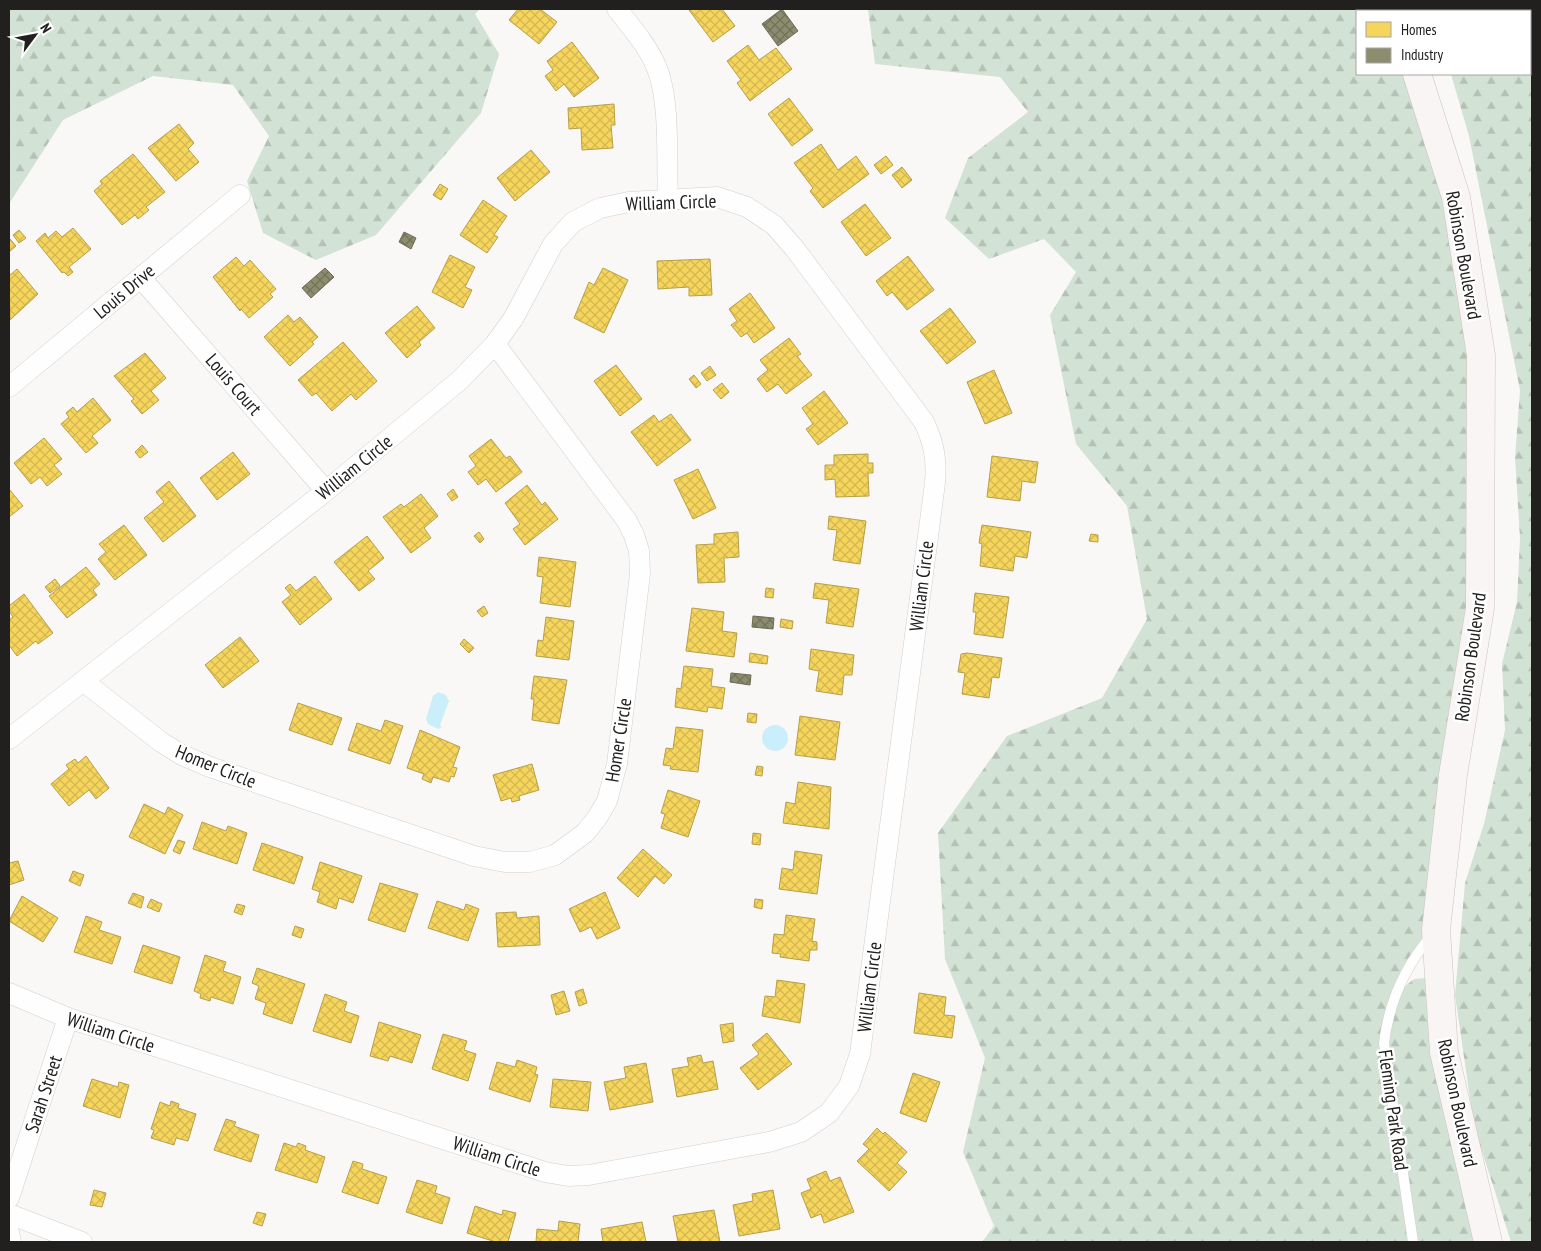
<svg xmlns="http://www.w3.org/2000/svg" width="1541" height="1251" font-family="'PT Sans Narrow',sans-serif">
	<defs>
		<pattern id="forest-firs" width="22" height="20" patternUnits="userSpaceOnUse" patternTransform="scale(1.25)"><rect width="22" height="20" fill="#d2e2d4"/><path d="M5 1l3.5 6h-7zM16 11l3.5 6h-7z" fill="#b4c2b6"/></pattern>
		<pattern id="homes-cross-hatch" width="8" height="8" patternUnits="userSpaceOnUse" patternTransform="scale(1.25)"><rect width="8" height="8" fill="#f6d55c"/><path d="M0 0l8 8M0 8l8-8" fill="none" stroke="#d3b750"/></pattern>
		<pattern id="industry-cross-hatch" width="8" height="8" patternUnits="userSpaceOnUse" patternTransform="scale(1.25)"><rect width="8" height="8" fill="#8c8c6e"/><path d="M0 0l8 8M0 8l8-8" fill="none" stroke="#72725a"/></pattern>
	</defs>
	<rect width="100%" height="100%" fill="#faf8f6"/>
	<!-- forest -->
	<path fill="url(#forest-firs)" d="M9,9h471l-5,5 24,40 -18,59 -105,122 -60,25 -53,-27 -16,-52 22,-45 -36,-51 -80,-9 -90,44 -54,84z
		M868,9h523l1,2h-35v63h54l38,126 26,155 -2,252 -40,323 -48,86 25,226h-428l12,-16 -31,-74 22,-94 -40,-99 -7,-126 69,-97 95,-38 45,-79 -20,-113 -51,-62 -26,-129 26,-43 -32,-33 -55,20 -44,-41 23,-60 60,-46 -28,-35 -125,-13z
		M1431,9h101v1233h-21l-37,-116 -19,-131 10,-112 19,-59 21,-94 -3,-66 15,-62 3,-64 -5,-80 5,-68 -51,-254 -18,-62h79v-63h-98z
		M1426,978l60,264h-71l-29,-199 13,-52 15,-12z"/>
	<!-- water -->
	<path fill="#cbeefb" d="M438,692l8,3 3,6 -9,24 2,2 -4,2 -10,-5 -2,-5 7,-23z
		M762 738a13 13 0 1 1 26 0a13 13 0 1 1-26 0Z"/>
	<!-- homes -->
	<path fill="url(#homes-cross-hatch)" stroke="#b69f4a" d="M518,9h22l17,13 -18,22 -30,-24z
		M691,9h31l13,17 -22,16 -24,-32z
		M572,42l27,36 -25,19 -10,-13 -8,7 -11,-15 8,-6 -6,-9z
		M748,45l11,15 17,-12 16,21 -42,32 -13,-18 4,-3 -14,-19z
		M789,98l24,32 -21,16 -24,-32z
		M614,104l1,21h-4l2,23 -31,2 -1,-22 -12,1 -1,-21z
		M179,124l15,19 -6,6 11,13 -23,19 -28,-33z
		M821,144l17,26 18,-14 13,18 -46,34 -13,-17 3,-3 -19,-25z
		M531,150l19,22 -35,29 -18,-23z
		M133,154l32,38 -19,15 3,3 -11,9 -3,-4 -13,10 -28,-34 8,-7 -2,-3z
		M886,156l7,9 -12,9 -7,-9z
		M902,167l10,13 -10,8 -10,-13z
		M440,184l8,5 -7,11 -8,-5z
		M483,200l24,16 -13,19 4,2 -11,16 -27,-18z
		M865,204l26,34 -25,18 -25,-34z
		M73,228l18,21 -22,18 4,5 -5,4 -4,-4 -2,1 -26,-32 9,-8 3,5 8,-7 6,6z
		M19,230l7,8 -7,5 -6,-8z
		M10,239l6,7 -7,6v-11z
		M450,255l25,12 -10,20 7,3 -9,18 -31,-16z
		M908,256l26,34 -27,20 -15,-18 -5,4 -11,-15z
		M236,257l8,9 6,-6 26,29 -6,5 3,3 -24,21 -8,-9 -1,2 -27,-34z
		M710,259l2,36 -23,1v-9l-31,2 -1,-28z
		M603,268l25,12 -24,53 -30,-15 15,-36 5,3z
		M17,269l21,25 -28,26 -1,-44z
		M750,293l25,35 -21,15 -7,-10 -6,4 -10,-12 6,-4 -8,-12z
		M417,306l18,22 -16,14 2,3 -14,13 -22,-25z
		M950,308l26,34 -29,22 -27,-33z
		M288,315l6,7 6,-5 18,20 -6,5 2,2 -24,22 -26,-29z
		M789,338l12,16 -4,2 15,19 -26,19 -8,-10 -11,8 -10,-13 11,-9 -8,-10z
		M343,342l34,39 -21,19 -5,-6 -19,17 -16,-18 -4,3 -14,-16z
		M145,353l21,25 -15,13 8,9 -17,14 -11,-13 3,-2 -20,-23z
		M616,365l26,34 -22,17 -26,-35z
		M710,366l6,9 -9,6 -6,-8z
		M994,370l18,43 -27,11 -18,-42z
		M694,375l7,9 -5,4 -7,-9z
		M722,383l7,9 -8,7 -8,-9z
		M824,391l24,32 -30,22 -12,-16 7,-5 -11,-16z
		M93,398l18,22 -19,16 6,7 -12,10 -25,-29 8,-7 -3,-4 7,-6 4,5z
		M671,414l20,26 -34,26 -26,-34 23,-17 5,7z
		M44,438l18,21 -8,6 8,9 -15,12 -7,-9 -9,7 -17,-21z
		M491,439l15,19 4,-2 12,16 -26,20 -10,-13 -8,6 -10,-13 8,-6 -7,-10z
		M142,445l6,7 -8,6 -5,-6z
		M233,452l17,22 -33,26 -17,-22z
		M868,454v9h5v10h-5l1,23 -33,1 -1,-18 -10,1v-15h9v-10z
		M992,456l46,6 -3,21 -13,-2 -2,20 -33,-4z
		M698,469l18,39 -23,11 -19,-39z
		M169,481l27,35 -33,26 -19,-24 20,-16 -8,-10z
		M527,485l15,20 3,-3 13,17 -33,26 -12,-16 7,-5 -15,-21z
		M9,489l14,17 -14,11z
		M453,489l5,8 -6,4 -5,-7z
		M421,494l17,22 -14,12 7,10 -20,15 -28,-36 18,-13 3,3z
		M829,516l37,5 -6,43 -27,-4 4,-30 -9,-1z
		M124,525l23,30 -32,25 -17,-21 8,-7 -7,-8z
		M982,525l49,7 -4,26 -12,-2 -2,15 -33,-5 2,-22 -3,-1z
		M479,532l5,7 -4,4 -6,-7z
		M738,532l1,25 -15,1 1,24 -27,1 -2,-38 18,-1v-10z
		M1091,534l7,1v7l-9,-1z
		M367,536l17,22 -16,13 7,8 -16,12 -25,-29z
		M539,557l37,5 -6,45 -30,-4 3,-26 -6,-1z
		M86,567l14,17 -7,6 4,5 -30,23 -18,-22z
		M315,576l17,23 -32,26 -18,-23 9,-7 -6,-7 5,-4 6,7z
		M55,579l5,7 -10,7 -5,-6z
		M815,583l44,6 -6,38 -27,-4 3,-23 -16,-2z
		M766,588l8,1 -1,9 -8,-1z
		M975,593l34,4 -6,41 -29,-4 2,-22h-3z
		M24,594l29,39 -15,11 -2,-3 -19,15 -8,-11v-25l4,-3 -4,-6v-5z
		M484,606l4,7 -6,4 -5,-6z
		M692,608l32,4 -2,19 15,2 -3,24 -48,-6z
		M546,617l28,4 -5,39 -33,-4 2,-16 5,1z
		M781,619l12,2 -1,8 -12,-2z
		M240,637l19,24 -36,27 -18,-23z
		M464,639l10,9 -5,5 -9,-9z
		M811,649l43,6 -2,20h-8l-2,20 -26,-4 3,-20 -10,-2z
		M750,653l18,3 -1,8 -18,-2z
		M967,653l35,5 -3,20 -7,-1 -3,21 -27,-4 3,-21 -7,-1 3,-18z
		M684,666l29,3 -2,17 14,2 -3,21 -14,-2 -1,5 -32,-5 2,-19 4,1z
		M534,676l33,4 -8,44 -27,-4 2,-21h-3z
		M298,703l44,15 -10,27 -43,-15z
		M748,713l9,1 -1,9 -9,-1z
		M800,716l40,6 -5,38 -40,-5z
		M385,720l18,6 -13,38 -42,-14 9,-27 24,8z
		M676,727l27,3 -5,42 -28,-3 1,-3 -8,-1 3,-17 7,1z
		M420,730l40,17 -7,20 4,1 -3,9 -3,-1 -2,6 -16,-5 -2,6 -9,-4 2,-5 -17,-6z
		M86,756l23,32 -13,11 -7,-9 -20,16 -18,-22 18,-15 -3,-4 9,-6 3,4z
		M532,764l7,26 -20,6 1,4 -8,2 -1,-4 -10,3 -8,-26z
		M757,766l6,1 -1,9 -7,-1z
		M798,782l33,5 -2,42 -46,-6 3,-21 9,2z
		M668,790l32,11 -12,36 -27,-9 4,-14 -4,-1z
		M144,804l21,10 3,-7 15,8 -18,39 -36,-17z
		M202,822l24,9 2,-5 19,7 -10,31 -44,-15z
		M753,833l8,1 -1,11 -8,-1z
		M178,840l7,2 -5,12 -7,-3z
		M262,843l41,14 -9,27 -41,-14z
		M643,849l29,26 -8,9 -9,-8 -17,21 -21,-19z
		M795,851l27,4 -5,39 -38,-5 3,-21 11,2z
		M18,861l6,19 -15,5v-22z
		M320,862l42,14 -9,27 -14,-5 -3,11 -19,-7 3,-10 -8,-3z
		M73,871l11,4 -4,11 -11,-5z
		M380,883l38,11 -13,38 -37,-12z
		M605,892l15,36 -23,11 -6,-12 -11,5 -11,-23z
		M133,893l11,4 -3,11 -13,-5z
		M22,896l36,22 -15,24 -34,-21z
		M151,899l11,5 -3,8 -12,-5z
		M755,899l8,1 -1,9 -8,-2z
		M437,901l27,9 2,-6 13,5 -11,32 -40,-13z
		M237,904l8,2 -3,9 -8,-3z
		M516,912l1,6 22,-2 1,29 -42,2 -2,-34z
		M786,915l29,4 -3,22 5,1v8h-7l-1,11 -29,-4 1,-3 -9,-1 2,-19 10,1z
		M86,916l16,6 -3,8 22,7 -9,27 -38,-12z
		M295,926l9,3 -3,9 -9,-3z
		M143,945l37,12 -8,27 -38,-12z
		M205,955l21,7 -3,9 18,6 -8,27 -22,-7 -1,4 -10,-3 1,-4 -7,-3z
		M257,968l48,16 -13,40 -29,-10 3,-11 -11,-4 4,-13 -7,-3z
		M777,980l28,4 -5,39 -38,-7 3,-20 10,1z
		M583,989l4,14 -8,3 -4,-14z
		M564,991l6,20 -14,4 -5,-20z
		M919,993l27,4 -2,18 11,1 -3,22 -38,-5z
		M325,994l22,8 -3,9 15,5 -8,27 -38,-12z
		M379,1022l42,13 -9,28 -22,-7 -2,5 -18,-5z
		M733,1023l1,18 -11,2 -3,-18z
		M767,1033l25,31 -34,26 -18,-22 19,-14 -7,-9z
		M443,1034l24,7 -3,9 12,4 -8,27 -36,-12z
		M701,1055l2,8 10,-2 5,28 -41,8 -5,-28 17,-3 -2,-8z
		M517,1060l20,7 -2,7 3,1 -8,27 -41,-13 8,-27 18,5z
		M646,1063l7,39 -43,8 -6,-28 22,-4 -2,-11z
		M913,1073l27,9 -14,40 -26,-9z
		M92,1079l26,8 1,-5 10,3 -9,33 -37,-12z
		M553,1079l38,3 -3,29 -38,-4z
		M171,1101l8,3 -1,4 18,6 -8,27 -12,-3 -2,7 -23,-7 3,-8 -3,-1 9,-27 10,4z
		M226,1119l10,3 -2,4 25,9 -8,27 -37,-12z
		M877,1128l6,6 2,-2 22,20 -10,11 10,9 -18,19 -32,-30 12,-12 -6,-5z
		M284,1143l12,4 2,-4 8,3 -1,4 20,7 -8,26 -42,-13z
		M353,1161l10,3 -1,5 25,8 -9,27 -36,-12z
		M826,1171l4,10 10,-4 14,35 -30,11 -3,-9 -10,4 -10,-25 10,-4 -4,-10z
		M417,1180l20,6 -2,7 15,5 -8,26 -36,-12z
		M94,1190l12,3 -4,14 -12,-2z
		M773,1190l7,39 -41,7 -6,-31 20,-4 -1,-7z
		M475,1206l27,9 1,-5 13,3 -8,29h-12l-29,-9z
		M714,1210l6,32h-42l-5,-26z
		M257,1212l9,2 -4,12 -9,-3z
		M559,1221l21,3 -2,18h-42l1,-13 21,2z
		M642,1222l4,20h-43l-2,-13z"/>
	<!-- industry -->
	<path fill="url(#industry-cross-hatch)" stroke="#6c6c56" d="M782,9l16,22 -20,15 -16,-22z
		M404,232l12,6 -5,11 -12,-7z
		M325,268l9,9 -23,21 -9,-10z
		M753,616l21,2 -1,11 -21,-2z
		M731,673l20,2 -1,10 -20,-3z"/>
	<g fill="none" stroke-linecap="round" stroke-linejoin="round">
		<defs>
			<path id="service" d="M1413,1242l-29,-199c5,-41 21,-77 48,-108"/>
			<path id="minor" d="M617,9c14,18 30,36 39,57 15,34 10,96 12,134
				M141,278l185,213
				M9,387l231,-192
				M83,681l78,61 21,13 28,12 264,89 31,6h25l25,-7 30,-22 12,-15 10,-17 10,-37 23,-190 -1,-23 -5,-16 -7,-14 -132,-177
				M9,739l317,-248 134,-111 35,-36 18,-25 40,-75 20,-22 27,-14 29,-6 88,-5 30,10 27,18 21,24 129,173c10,21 13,38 11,61l-75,571 -11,32 -20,27 -28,19 -32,10 -180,33 -21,1 -23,-4 -477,-154 -59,-25
				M9,1198l59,-180
				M9,1214l73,28
				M9,1232l2,10"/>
			<path id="primary" d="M1397,9l1,2
				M1417,74l39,123 25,158 -1,253 -27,167 -17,155 8,122 44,190"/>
		</defs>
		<!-- service casing -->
		<use href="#service" stroke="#d1cfce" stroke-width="11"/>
		<!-- minor casing -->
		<use href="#minor" stroke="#d1cfce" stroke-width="21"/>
		<!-- primary casing -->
		<use href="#primary" stroke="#cac1c0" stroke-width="29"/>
		<!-- service -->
		<use href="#service" stroke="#fefefe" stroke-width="10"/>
		<!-- minor -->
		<use href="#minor" stroke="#fefefe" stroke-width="20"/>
		<!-- primary -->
		<use href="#primary" stroke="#f9f5f4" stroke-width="28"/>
	</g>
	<g text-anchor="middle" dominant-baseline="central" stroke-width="5" stroke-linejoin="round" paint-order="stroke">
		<!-- street labels -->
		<g font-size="19" fill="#22201f" stroke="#fff">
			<text transform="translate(671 202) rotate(-2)">William Circle</text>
			<text transform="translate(1464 255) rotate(80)">Robinson Boulevard</text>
			<text transform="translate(124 291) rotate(-40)">Louis Drive</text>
			<text transform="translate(234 384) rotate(49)">Louis Court</text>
			<text transform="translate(354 467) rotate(-39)">William Circle</text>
			<text transform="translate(921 586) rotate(-83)">William Circle</text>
			<text transform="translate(1470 657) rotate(-82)">Robinson Boulevard</text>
			<text transform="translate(618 740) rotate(-81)">Homer Circle</text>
			<text transform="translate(216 766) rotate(22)">Homer Circle</text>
			<text transform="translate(869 987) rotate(-83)">William Circle</text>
			<text transform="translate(111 1032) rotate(18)">William Circle</text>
			<text transform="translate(43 1094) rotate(-72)">Sarah Street</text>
			<text transform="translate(1458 1103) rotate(78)">Robinson Boulevard</text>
			<text transform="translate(1394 1110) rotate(82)">Fleming Park Road</text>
			<text transform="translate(497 1156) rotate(18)">William Circle</text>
		</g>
	</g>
	<!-- border -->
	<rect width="1541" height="1251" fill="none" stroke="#22201f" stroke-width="20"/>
	<!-- legend -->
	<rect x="1356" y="10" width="175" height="65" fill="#ffffff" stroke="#a7a6a5"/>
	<rect x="1366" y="22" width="25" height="15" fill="#f6d55c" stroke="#a7a6a5"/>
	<text x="1401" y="35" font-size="15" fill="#22201f">Homes</text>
	<rect x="1366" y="48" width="25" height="15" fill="#8c8c6e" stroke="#a7a6a5"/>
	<text x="1401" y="60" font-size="15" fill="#22201f">Industry</text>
	<!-- north arrow -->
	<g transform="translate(35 35) rotate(58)" stroke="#ffffff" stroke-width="4" paint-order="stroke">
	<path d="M0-4L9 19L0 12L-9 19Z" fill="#22201f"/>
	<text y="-8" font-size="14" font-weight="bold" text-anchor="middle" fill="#22201f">N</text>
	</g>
</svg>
